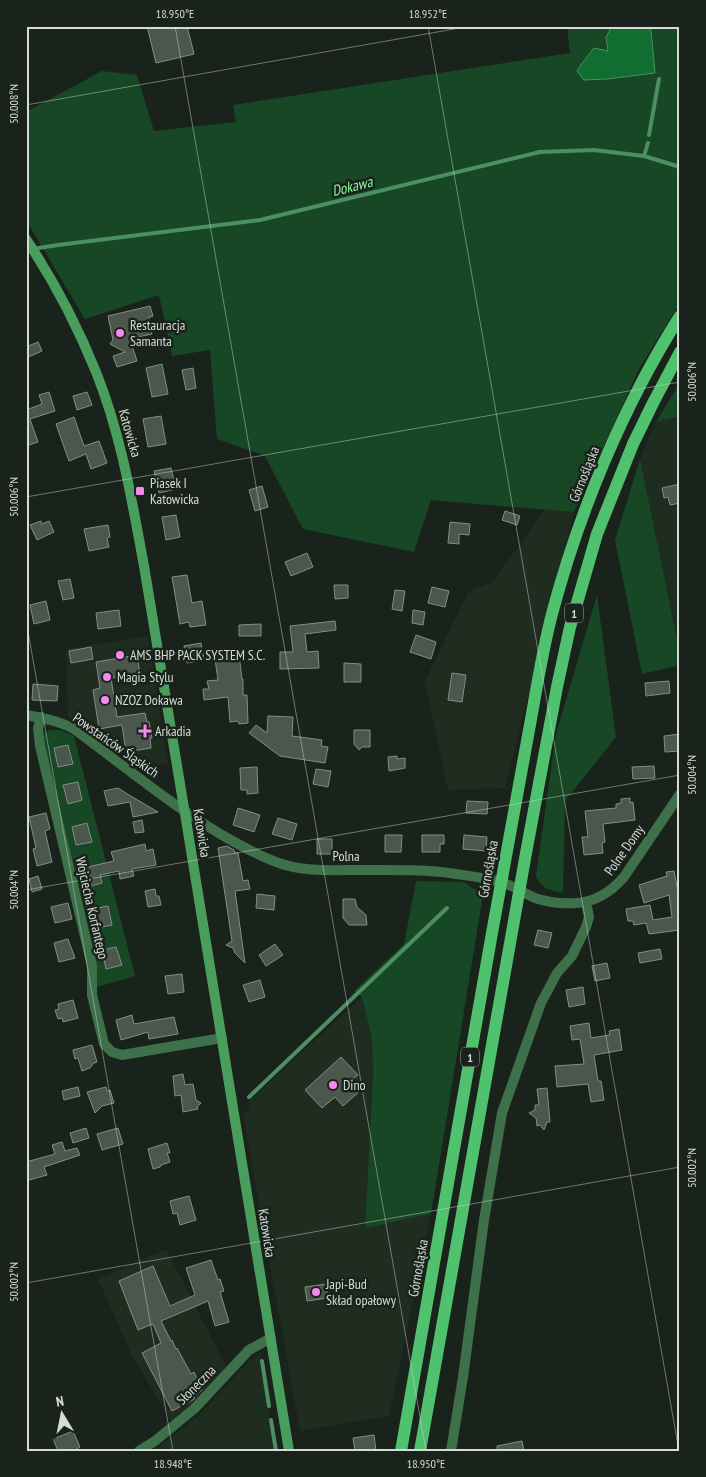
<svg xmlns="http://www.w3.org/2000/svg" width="706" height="1477" font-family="'PT Sans Narrow',sans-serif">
	<rect width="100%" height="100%" fill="#1a231b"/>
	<!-- built -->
	<path fill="#1e2d20" d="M680,416v223h-3l-37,-180 16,-37z
		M545,509l29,3 -69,276 -57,2 -23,-109 44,-90 24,-9z
		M148,636l20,128 -27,3 -73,-51 -2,-67z
		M362,997l10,42 1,35 -8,154 66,-14 -42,202 -89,15 -57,-318 7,-1 -1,-11z
		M166,1249l62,121 -54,55 -41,-67 -35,-79z
		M260,1354l15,97h-123l7,-4 39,-31 49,-53z"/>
	<!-- green -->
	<path fill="#184725" d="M567,26h113v277l-41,66 -65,143 -143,-12 -17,52 -111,-23 -38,-73 -48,-17 -7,-89 -38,6 -13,-61 -74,24 -59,-99v-108l76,-41 35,4 17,56 82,-9 -3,-17 337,-52z
		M680,383v33l-24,6z
		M640,459l37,180h3v26l-38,9 -27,-134z
		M597,595l19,142 -51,64 -2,92c-13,-3 -22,-4 -27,-17l20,-142z
		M50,730h10l14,6 61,240 -41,12 -52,-242 2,-12z
		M416,881l48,1 8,6 6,2 4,4v7l-51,313 -66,14 8,-154 -1,-35 -10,-42 -8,-6 50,-47z"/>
	<!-- water -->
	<path fill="#106e31" stroke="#4b8f62" d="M612,26h34l5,4 4,43 -48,6 -23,1 -7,-9 6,-9 11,-14 14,3 -2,-14z"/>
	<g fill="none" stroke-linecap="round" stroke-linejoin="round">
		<!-- stream -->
		<path stroke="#4b8f62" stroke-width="4" d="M649,135l10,-56
			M644,156l4,-13
			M26,250l32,-5 202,-25 280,-68 54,-2 50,6 36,11
			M249,1097l198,-189
			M262,1361l7,45
			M271,1420l5,31"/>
	</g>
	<!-- building -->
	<path fill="#4b564c" stroke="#828e84" d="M147,26h40l7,28 -38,9z
		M150,306l3,10 -4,1 3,17 -22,5 7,22 -20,6 -4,-11 12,-4 -15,-8 3,-4 -5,-24z
		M38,342l4,9 -16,7v-11z
		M162,364l6,30 -16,3 -6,-29z
		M193,368l3,20 -10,2 -4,-20z
		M49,392l6,19 -25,8 8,23 -12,4v-36l16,-6 -3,-9z
		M87,392l5,13 -15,5 -4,-14z
		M161,416l5,28 -18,3 -5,-28z
		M74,417l10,29 15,-5 8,22 -16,6 -5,-15 -17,7 -13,-37z
		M171,468l5,21 -17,4 -5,-22z
		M680,484v19l-10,2 -2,-8 -4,1 -2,-10z
		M262,486l6,21 -13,4 -6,-21z
		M505,511l15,5 -3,9 -15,-5z
		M176,515l4,22 -14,3 -4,-23z
		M41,521l1,3 7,-3 5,11 -17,8 -7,-15z
		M450,522l20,2 -1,11 -10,-1v10l-11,-1z
		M108,525l2,12 -3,1 2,9 -20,4 -5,-22z
		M307,553l6,14 -22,9 -6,-14z
		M187,575l5,28 10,-2 4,24 -16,2 -1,-5 -9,2 -8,-47z
		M70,579l4,19 -11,2 -5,-19z
		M334,585h14v13l-13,1z
		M432,587l17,4 -4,16 -17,-4z
		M395,590l10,1 -3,20 -10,-2z
		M46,601l4,19 -16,4 -4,-19z
		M119,610l2,16 -23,3 -2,-16z
		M413,610l12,2 -2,13 -11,-2z
		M335,621l1,9 -31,4 2,18 11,-1 1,17 -39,1v-17h13l-3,-26z
		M261,624v12h-22v-11z
		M416,635l20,7 -5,17 -21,-7z
		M201,643l3,17 -17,3 -3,-17z
		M91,647l2,12 -22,4 -2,-12z
		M137,655l3,19 -29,4 6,39 28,-4 2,9h2l3,16h-2l1,10 -25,4 -4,-27 -23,4 -6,-39 7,-2 -4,-26z
		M239,655l3,24h1v16h4l1,28 -9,1 -1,-3 -8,1 -2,-25 -24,3 -1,-11h6l-2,-8 11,-1 -3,-21z
		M344,663l17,1v18h-17z
		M452,673l14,2 -4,27 -14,-2z
		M669,681l1,12 -24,3 -1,-13z
		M33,684l25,2 -1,15 -25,-1z
		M268,716l25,1 -1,19 30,4 -1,6 7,1 -3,16 -45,-7 -31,-23 7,-8 11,8z
		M354,730h16v17h-8l-3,3 -5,-6z
		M680,734v17l-15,1 -1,-16z
		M68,745l5,19 -15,3 -4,-19z
		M397,756v3l8,-1v10l-16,3 -1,-14z
		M654,766l1,12 -22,1 -1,-12z
		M257,767l1,26 -11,1v-4h-6l-1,-22z
		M316,769l15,2 -3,16 -15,-3z
		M78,782l4,18 -14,4 -5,-19z
		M118,788l11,7 29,17 -25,5 -3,-15 -22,4 -4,-15z
		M630,798v5l3,-1 2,18 -32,4 2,18 -3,1 1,10 -19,2 -2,-18h6l-3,-26 31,-3v-4l5,-1v-4z
		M467,801l21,1 -1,12 -21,-1z
		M238,808l22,7 -6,17 -21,-7z
		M46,813l4,16 -5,2 7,31 -15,4 -4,-17 3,-1 -7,-31z
		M278,818l19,6 -5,16 -20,-6z
		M142,820l2,12 -9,1 -2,-11z
		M87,823l5,19 -16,3 -4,-18z
		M385,835h17l-1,17h-16z
		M422,835h22v9h-4v8h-18z
		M464,835l23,2 -1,14 -23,-2z
		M317,839h15v15h-15z
		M145,844l1,7 7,-2 3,16 -24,4 2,7 -14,3 -1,-8 -19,4 2,8 -15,4 -4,-19 31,-7 -3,-9z
		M227,846l7,4 1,3h3l5,28 5,-1 2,9 -15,2 10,72 -10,-10 -2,-5 -7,-3 6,-4 -14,-93z
		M674,871l4,21h2v38l-31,4 -3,-11 -12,2 -1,-4h-5l-2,-12 24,-4 3,15 19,-3 -3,-22 -25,8 -5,-18 28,-9 -1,-4z
		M38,876l4,13 -10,3 -3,-13z
		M155,889l1,7h3l2,9 -13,2 -3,-16z
		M257,894l18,2 -1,14 -18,-2z
		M343,899h12l2,8 9,8 1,10h-18l-6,-7z
		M68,903l4,16 -17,4 -4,-16z
		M108,906l4,19 -15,3 -4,-19z
		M538,930l14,3 -4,15 -14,-3z
		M68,939l7,19 -16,4 -5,-19z
		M275,944l8,11 -17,11 -7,-11z
		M116,947l6,18 -16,4 -4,-19z
		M660,949l2,10 -22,4 -2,-10z
		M607,963l3,15 -15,3 -3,-15z
		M182,974l2,18 -16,2 -3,-18z
		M260,980l5,17 -16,5 -6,-17z
		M583,987l2,17 -16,3 -3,-17z
		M73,1000l5,18 -15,4 -1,-4 -4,1 -3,-9 4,-1 -1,-5z
		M132,1015l2,9 40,-7 4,17 -29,5 -1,-7 -27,8 -5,-20z
		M589,1023l2,15 19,-3 -1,-4 10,-2 3,21 -28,5 4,26h3l3,19 -13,2 -3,-18 -31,3 -2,-21 29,-2 -4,-25 -8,1 -2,-14z
		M92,1045l5,17 -3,1 -4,5 -8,3 -4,-13 -3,1 -2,-9z
		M341,1057l17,18 -6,5 9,10 -18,16 -8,-9 -13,11 -17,-18z
		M183,1074l2,11 8,-1 3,16 5,3 -4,4 1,2 -15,3 -2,-17 -6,1 -2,-20z
		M78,1087l2,9 -16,4 -2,-9z
		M106,1087l1,4 3,-1 4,13 -12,3 -7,7 -8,-21z
		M547,1088l3,34h-3l-3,8 -4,-5 -3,1 -1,-8 -7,-5 6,-3v-5h4l-2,-16z
		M86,1128l3,10 -16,5 -3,-10z
		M118,1128l5,16 -21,6 -5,-16z
		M62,1142l3,9 12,-3 3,7 -36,12 3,8 -21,6v-19l29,-8 -3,-9z
		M167,1143l3,10h-3l3,9 -9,3 -1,2 -7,2 -5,-20z
		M189,1196l7,24 -16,5 -3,-12 -4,1 -3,-13z
		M211,1260l7,20 2,-1 4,12 -4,1 9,30 -14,4 -7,-25 -47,20 10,20 1,-1 4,9 1,-1 14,26 3,-2 8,18 -8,7 1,1 -2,2 -21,11 -30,-58 19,-10 -8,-19 -15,6 -19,-49 34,-15 17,40 25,-11 -9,-27z
		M326,1284l2,14 -21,3 -2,-14z
		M73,1431l7,16 -7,4h-15l-5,-12z
		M374,1435l2,16h-21l-2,-13z
		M522,1441l2,10h-27v-5z"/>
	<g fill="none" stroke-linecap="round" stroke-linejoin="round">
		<!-- street -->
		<path stroke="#3e7049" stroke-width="10" d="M26,715c17,3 33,6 48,14 53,39 105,83 164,115 13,7 26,14 41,19 24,9 53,7 78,7 33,0 67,-1 99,4 14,2 30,4 44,8 13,3 23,11 35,16 12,4 27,6 41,5 20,-1 35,-11 48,-26l56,-83
			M41,717l-3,11 2,18 52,220v29l12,49 8,8 10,3 100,-17
			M139,1451l16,-10 39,-32 55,-59 22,-12
			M451,1451l12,-74 21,-157 18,-107 39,-110 16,-30 15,-17 14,-29 3,-10 -3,-15"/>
		<!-- secondary -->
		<path stroke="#499e5e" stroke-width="10" d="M26,239c28,42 51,86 70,133 25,62 36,129 48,194 15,87 28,173 43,260 34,208 68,416 102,625"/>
		<!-- primary -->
		<path stroke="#50c16e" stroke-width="12" d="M401,1451c30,-173 61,-345 91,-518 12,-64 23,-128 35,-192 8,-42 14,-85 25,-127 27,-102 71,-208 128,-298
			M420,1451l106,-598 31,-166 13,-60 27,-93 36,-90 20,-41 27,-51"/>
	</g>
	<!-- ticks -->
	<path fill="none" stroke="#d5dcd6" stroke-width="1" stroke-opacity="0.45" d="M175,26l251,1425M428,26l251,1425M26,105l445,-79M26,497l654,-115M26,620l147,831M26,890l654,-115M26,1283l654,-116"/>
	<!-- markers -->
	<g fill="#f589ee" stroke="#1a231b" stroke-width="2">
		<circle cx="120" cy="333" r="5"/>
		<rect x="135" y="486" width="10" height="10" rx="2.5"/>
		<circle cx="120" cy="655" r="5"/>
		<circle cx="107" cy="677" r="5"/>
		<circle cx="105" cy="700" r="5"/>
		<path d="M142.5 723.5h5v5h5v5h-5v5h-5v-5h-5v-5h5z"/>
		<circle cx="333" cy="1085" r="5"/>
		<circle cx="316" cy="1292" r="5"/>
	</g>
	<g text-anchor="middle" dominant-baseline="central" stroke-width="5" stroke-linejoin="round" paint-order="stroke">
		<!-- shield labels -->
		<g fill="#1a231b" stroke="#9da49e" stroke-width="1">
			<rect x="565" y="603.5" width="18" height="19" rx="4"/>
			<rect x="461" y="1047.5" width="18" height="19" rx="4"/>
		</g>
		<g font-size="12" font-weight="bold" fill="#d5dcd6">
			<text x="574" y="613">1</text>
			<text x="470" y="1057">1</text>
		</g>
		<!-- poi labels -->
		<g font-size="14" fill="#d5dcd6" stroke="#1a231b" text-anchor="start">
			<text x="130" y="325">Restauracja<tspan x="130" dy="16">Samanta</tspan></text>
			<text x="150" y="483">Piasek I<tspan x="150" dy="16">Katowicka</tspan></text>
			<text x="130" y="655">AMS BHP PACK SYSTEM S.C.</text>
			<text x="117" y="677">Magia Stylu</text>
			<text x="115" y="700">NZOZ Dokawa</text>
			<text x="155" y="731">Arkadia</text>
			<text x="343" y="1085">Dino</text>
			<text x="326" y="1284">Japi-Bud<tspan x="326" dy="16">Skład opałowy</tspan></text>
		</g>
		<!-- street labels -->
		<g font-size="14" fill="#d5dcd6" stroke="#1a231b">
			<text transform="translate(130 433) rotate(74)">Katowicka</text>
			<text transform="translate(584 474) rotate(-68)">Górnośląska</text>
			<text transform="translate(116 745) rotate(35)">Powstańców Śląskich</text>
			<text transform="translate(202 833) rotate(81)">Katowicka</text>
			<text transform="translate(624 850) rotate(-55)">Polne Domy</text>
			<text x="346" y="856">Polna</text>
			<text transform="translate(488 869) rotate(-80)">Górnośląska</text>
			<text transform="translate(92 908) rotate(77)">Wojciecha Korfantego</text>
			<text transform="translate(267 1233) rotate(81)">Katowicka</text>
			<text transform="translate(418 1268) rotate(-80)">Górnośląska</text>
			<text transform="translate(196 1385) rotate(-45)">Słoneczna</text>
		</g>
		<!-- water labels -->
		<g font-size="15" font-style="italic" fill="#88f5a0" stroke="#1a231b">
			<text transform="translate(352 186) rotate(-14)">Dokawa</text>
		</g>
	</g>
	<!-- border -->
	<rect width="706" height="1477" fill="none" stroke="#1a231b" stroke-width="55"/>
	<!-- north arrow -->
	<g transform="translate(62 1414) rotate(350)" stroke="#1a231b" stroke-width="4" paint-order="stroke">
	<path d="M0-4L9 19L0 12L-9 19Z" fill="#d5dcd6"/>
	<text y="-8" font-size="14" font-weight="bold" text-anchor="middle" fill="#d5dcd6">N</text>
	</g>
	<rect x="28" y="28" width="650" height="1422" fill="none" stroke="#d5dcd6" stroke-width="2"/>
	<g font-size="12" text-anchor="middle" fill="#d5dcd6">
		<text x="175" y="18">18.950°E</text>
		<text x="428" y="18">18.952°E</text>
		<text transform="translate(14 104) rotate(-90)" y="4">50.008°N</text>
		<text transform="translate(692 382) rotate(-90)" y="4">50.006°N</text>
		<text transform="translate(14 497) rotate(-90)" y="4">50.006°N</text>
		<text transform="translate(692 775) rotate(-90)" y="4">50.004°N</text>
		<text transform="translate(14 890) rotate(-90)" y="4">50.004°N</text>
		<text transform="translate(692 1168) rotate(-90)" y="4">50.002°N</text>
		<text transform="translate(14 1282) rotate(-90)" y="4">50.002°N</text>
		<text x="173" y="1468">18.948°E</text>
		<text x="426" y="1468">18.950°E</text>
	</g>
</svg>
